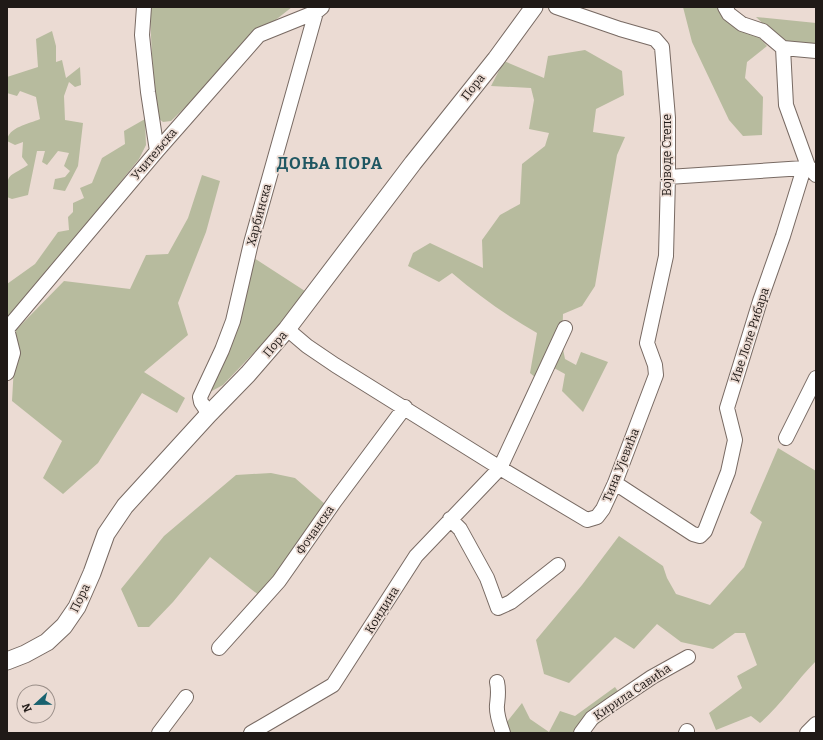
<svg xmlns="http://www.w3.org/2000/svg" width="823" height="740" font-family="Bitter,serif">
	<rect width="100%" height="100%" fill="#ebdbd3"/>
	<!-- green -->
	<path fill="#b7bb9e" d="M150,7h142l-52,41 -36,41 -33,32 -8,1 -5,-4c-5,-36 -7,-74 -8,-111z
		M683,7h49l35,39 -20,16 -2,16 18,19 -1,38 -19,1 -14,-16 -37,-78z
		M756,17l60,6v32l-33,-13z
		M52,31l4,15v16l6,-2 4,18 14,-11 1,18 -6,2 -6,-5 -5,14 1,24 18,3 -5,43 -13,25 -12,-2 2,-10 10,-2 5,-6 -6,-5 5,-13 -11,-2 -11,14 -5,-3 3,-11h-8l-9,44 -16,4 -5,-2c0,-25 1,-19 21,-32l-6,-8 1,-15 -8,3 -8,-4c1,-14 22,-17 33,-22l-4,-22 -16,-6 -3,5 -10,-3v-16l31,-10 -2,-28z
		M585,50l37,21 2,24 -28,14 -3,23 32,5 -8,18 -22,131 -13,20 -19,8 -1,30 3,15 11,6 5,-13 27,10 -25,50 -21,-21 3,-17 -11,-6 -18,10 -6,-5 7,-40c-30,-17 -58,-37 -85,-60l-13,9 -31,-16 5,-13 17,-10 53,25 -1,-28 18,-25 20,-11 2,-40 23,-18 4,-13 -20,-4 5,-29 -3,-12 -40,-2 13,-25 40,17 4,-22z
		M145,119l1,26 -7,14 -124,154 -8,3v-32l28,-20 23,-32 11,-2 -1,-13 5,-5v-9l11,-5 -4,-10 12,-5 10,-25 23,-14 -1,-13z
		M202,175l18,6 -14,51 -28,71 10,32 -44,37 41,26 -8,15 -35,-20 -44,70 -35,31 -20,-16 19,-37 -50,-40 4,-71 48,-49 66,8 16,-34 22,-1 20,-36z
		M254,258l54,35 -39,44 -46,48 -13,7z
		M778,448l38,23v190c-20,20 -35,44 -56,62l-9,-7 -35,14 -7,-17 33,-25 -5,-12 20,-11 -12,-32h-10l-22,16 -32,-7 -24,-18 -23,25 -19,-12 -46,46 -25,-9 -8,-34 46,-55 37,-49 44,30 4,12 9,16 34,11 34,-38 18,-45 -12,-9z
		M271,473l24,5 30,26 -65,92 -50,-39 -37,45 -24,25h-11l-17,-38 43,-53 72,-61z
		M615,687l11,16 -40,30h-88l24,-30 8,16 19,13 11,-21 15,5z"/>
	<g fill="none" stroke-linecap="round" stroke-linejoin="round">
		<defs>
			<path id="minor" d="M144,7l-2,28 6,57 9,59
				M725,7l4,7 13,10 21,7 20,17 33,3
				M783,48l3,57 22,61 8,9
				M7,329l150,-178 102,-116 57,-23 6,-5
				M287,329l20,17 28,19 165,103 87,52 10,-3 6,-8 12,-26 41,-108 -1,-10 -8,-22 19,-87 2,-79v-59l-6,-71 -7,-8 -35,-10 -64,-22
				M7,373l6,-20 -6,-24
				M209,414l-8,-12 -1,-5 22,-47 11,-29 18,-78 65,-231
				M786,438l30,-60
				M615,483l78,51 7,2 5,-5 23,-59 7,-32 -8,-32 33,-107 23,-65 21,-68 -136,9
				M450,519l10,10 27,49 11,30 13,-6 47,-37
				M219,648l60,-67 56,-80 70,-94
				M497,682c2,9 1,14 0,23 -1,9 3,19 6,28
				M159,733l27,-36
				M251,733l82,-48 83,-129 84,-88 65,-140
				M581,733l11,-15 20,-14 40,-27 36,-20
				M686,733l1,-2
				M807,733l9,-9"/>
			<path id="tertiary" d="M7,661l18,-7 22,-12 17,-16 13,-19 15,-34 14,-39 19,-28 84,-92 39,-40 39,-45 126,-166 83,-104 38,-52"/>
		</defs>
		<!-- minor casing -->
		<use href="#minor" stroke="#786a63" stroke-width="16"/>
		<!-- tertiary casing -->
		<use href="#tertiary" stroke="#786a63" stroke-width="19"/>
		<!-- minor -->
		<use href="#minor" stroke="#fff" stroke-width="14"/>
		<!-- tertiary -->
		<use href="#tertiary" stroke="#fff" stroke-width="17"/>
	</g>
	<g text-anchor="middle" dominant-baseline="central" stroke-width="3.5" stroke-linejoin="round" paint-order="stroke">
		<!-- street labels -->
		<g font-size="12" fill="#201a17" stroke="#ebdbd3">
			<text transform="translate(473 87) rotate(-52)">Пора</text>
			<text transform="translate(154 154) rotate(-50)">Учитељска</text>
			<text transform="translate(667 155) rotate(-90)">Војводе Степе</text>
			<text transform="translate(259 215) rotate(-75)">Харбинска</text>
			<text transform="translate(750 335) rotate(-72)">Иве Лоле Рибара</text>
			<text transform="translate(275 344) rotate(-50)">Пора</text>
			<text transform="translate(621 465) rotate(-68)">Тина Ујевића</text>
			<text transform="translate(315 530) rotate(-55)">Фочанска</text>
			<text transform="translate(80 598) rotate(-64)">Пора</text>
			<text transform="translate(382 610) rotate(-58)">Кондина</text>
			<text transform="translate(632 692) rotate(-34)">Кирила Савића</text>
		</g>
		<!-- district labels -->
		<g font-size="16" font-weight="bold" letter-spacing="1" fill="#1f5762" stroke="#ebdbd3">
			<text x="330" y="163">ДОЊА ПОРА</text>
		</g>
	</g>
	<!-- border -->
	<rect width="823" height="740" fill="none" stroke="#201a17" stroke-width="16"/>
	<!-- north arrow -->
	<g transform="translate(36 704) rotate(248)"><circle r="19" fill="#ebdbd3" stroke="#9a8e88"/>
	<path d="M0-3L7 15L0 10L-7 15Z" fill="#18626f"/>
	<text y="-6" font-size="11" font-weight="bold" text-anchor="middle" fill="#201a17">N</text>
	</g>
</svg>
